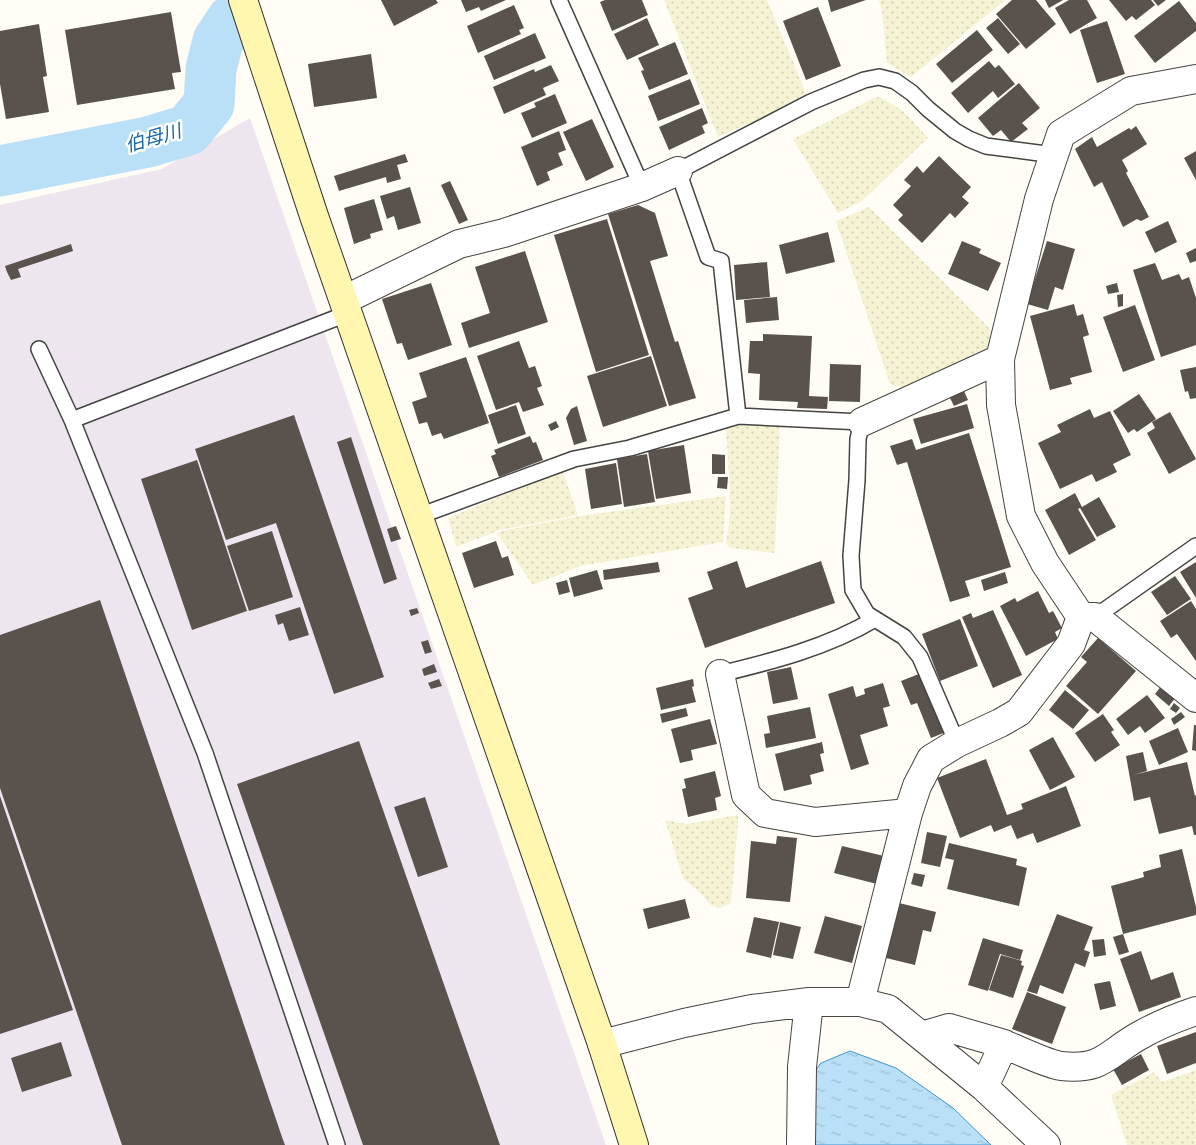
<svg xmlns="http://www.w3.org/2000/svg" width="1196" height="1145" font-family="Bitter,'Noto Sans JP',serif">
	<defs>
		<pattern id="farmland-dots" width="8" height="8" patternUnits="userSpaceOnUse" patternTransform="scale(1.25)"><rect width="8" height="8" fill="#f6f3d4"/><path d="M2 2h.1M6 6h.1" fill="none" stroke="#d2cfb5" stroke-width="1.8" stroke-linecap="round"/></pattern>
		<pattern id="water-ripples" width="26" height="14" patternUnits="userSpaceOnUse" patternTransform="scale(1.25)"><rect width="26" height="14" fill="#b9e0f7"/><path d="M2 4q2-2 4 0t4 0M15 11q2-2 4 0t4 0" fill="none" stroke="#9ebfd3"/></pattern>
	</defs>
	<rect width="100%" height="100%" fill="#fffdf5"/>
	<!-- industrial -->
	<path fill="#eee6ef" d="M250,118l356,1027h-606v-940l162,-36z"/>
	<!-- farmland -->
	<path fill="url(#farmland-dots)" d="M664,0h103l41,98 -90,39z
		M879,0h126l-94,77 -24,-14 -5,-52z
		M880,97l23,14 25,27 -66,63 -24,12 -45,-74 81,-41z
		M869,207l122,123 -4,20 -82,38 -15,-4 -54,-163z
		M780,421l-5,132 -44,-5 -5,-4 3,-20 1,-32 -4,-65 21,-5z
		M559,472h4l15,43 -78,15 -44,17 -8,-29z
		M726,496l-3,46 -143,24 -47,19 -36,-52 5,-2 78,-15z
		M738,815v8l-7,80 -11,5 -8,-2 -13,-14 -16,-14 -18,-58 22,4z
		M1196,1070v75h-69l-16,-50 43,-23 8,10z"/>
	<!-- water -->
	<path fill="url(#water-ripples)" stroke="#3f96cf" d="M850,1051l46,17 57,40 38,37h-182v-66l12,-16z"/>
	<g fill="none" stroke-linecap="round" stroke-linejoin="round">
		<!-- river -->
		<path stroke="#b9e0f7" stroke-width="51" d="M0,171l148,-29 40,-12 21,-26 2,-35 7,-28 14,-21"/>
	</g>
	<!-- building -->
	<path fill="#5a524d" d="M381,0h55l2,3 -44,23z
		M461,0h45l-25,11 -2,-4 -13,5z
		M605,0h37l6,15 -36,16 -12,-29z
		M828,0h38l-35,12z
		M1012,0h24l20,24 -30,25 -30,-35z
		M1045,0h18l-14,8z
		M1069,0h18l10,18 -27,16 -15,-26z
		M1109,0h42l4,5 -19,15 -4,-4 -6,5z
		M1153,0h13l-8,6z
		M1179,1l17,22v8l-41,32 -21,-27z
		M514,5l10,23 -5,2 2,4 -43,19 -11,-27z
		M818,7l23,59 -35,14 -23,-59z
		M171,12l10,60 -9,1 3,16 -98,16 -12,-75z
		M647,18l12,27 -32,15 -13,-26z
		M998,18l22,26 -12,10 -22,-26z
		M1107,21l18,53 -28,9 -17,-53z
		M39,24l8,52 -4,1 6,35 -43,7 -6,-35v-53z
		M977,30l16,20 -41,33 -16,-19z
		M535,33l11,25 -52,22 -10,-24z
		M675,42l13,32 -39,16 -8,-19 3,-1 -6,-12z
		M371,54l6,44 -63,9 -6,-43z
		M989,61l6,7 4,-3 16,19 -17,14 -5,-7 -25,22 -17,-20z
		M551,65l8,16 -16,7 3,7 -42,19 -11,-27 41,-18 1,3z
		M690,79l10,25 -42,17 -10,-25z
		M1019,83l21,25 -18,15 6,6 -17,13 -10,-12 -8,6 -15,-18z
		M555,94l12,29 -35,15 -11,-25 15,-6 -2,-4z
		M702,108l6,15 -6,3 3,7 -36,17 -10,-23z
		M592,119l22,48 -28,14 -23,-49z
		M1136,126l11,18 -25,16 6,11 -2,2 23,44 -8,4 -4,-2 -14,8 -21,-45 -8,5 -19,-38 17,-12 5,10 32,-19 2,2z
		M559,131l7,19 -8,3 5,12 -16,7 3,8 -13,6 -16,-39z
		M1196,151v29l-12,-22z
		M405,154l3,8 -11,3 4,14 -14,4 -1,-6 -47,14 -5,-15z
		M939,156l32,31 -9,10 7,6 -14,15 -5,-5 -28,30 -24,-23 5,-5 -10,-10 18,-19 -7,-6 13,-14 6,7z
		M450,181l18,39 -9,4 -18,-39z
		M410,187l11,36 -23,7 -4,-14 -7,3 -7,-23z
		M374,199l9,31 -13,4 1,4 -17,6 -10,-36z
		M638,205l17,8 13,43 -18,5 25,81 3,-1 18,57 -27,8 -61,-192z
		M607,219l42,136 -53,17 -42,-137z
		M1168,221l9,21 -22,11 -10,-21z
		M828,232l7,30 -49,12 -7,-29z
		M962,241l19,8 -2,4 22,10 -13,28 -40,-17z
		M1047,241l28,8 -12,41 -8,-3 -7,23 -21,-6z
		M71,244l2,7 -55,18 3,8 -10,3 -4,-8 -2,-6z
		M1196,248v13l-6,2 -4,-10z
		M525,251l23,71 -79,26 -8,-25 29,-10 -15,-46z
		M767,262l3,35 -34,3 -2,-35z
		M1155,263l7,17 17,-6 3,6 7,-3 7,21v47l-35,12 -28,-87z
		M431,283l21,62 -44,15 -6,-17 -5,1 -15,-45z
		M1117,283l2,9 -11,2 -2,-8z
		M1123,294v12l-5,1 -1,-12z
		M777,297l2,23 -33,3 -2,-23z
		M1074,304l3,12 6,-2 6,21 -6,2 9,35 -22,6 2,6 -22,6 -20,-74z
		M1135,305l20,55 -32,12 -20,-55z
		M763,334l49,2 -3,60 19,1 -1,12 -30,-1 1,-6 -39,-2 1,-26 -12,-1 2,-32h13z
		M519,341l10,27 6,-2 7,20 -5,2 7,17 -21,7 -4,-10 -23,8 -19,-54z
		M651,356l16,50 -64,21 -16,-51z
		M466,357l23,66 -45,16 -3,-6 -9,3 -5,-14 -8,2 -7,-22 15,-5 -8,-24z
		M830,364l31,1 -1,37 -31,-1z
		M1196,367v31l-6,1 -2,-8 -3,1 -5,-22z
		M963,389l5,11 -14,6 -5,-10z
		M1139,394l17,25 -19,13 -3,-3 -6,4 -15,-22z
		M967,404l7,24 -53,16 -8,-25z
		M516,405l10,29 -28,10 -10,-29z
		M577,406l10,35 -13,4 -8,-27 5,-9z
		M1090,409l4,9 16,-7 21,44 -18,9 4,8 -21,10 -4,-8 -32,15 -22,-46 23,-11 -4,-7z
		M1170,412l26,47 -27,15 -22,-41 8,-5 -3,-6z
		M294,415l90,262 -50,17 -58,-171 -50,17 -31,-91z
		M556,421l3,6 -8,4 -3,-6z
		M969,433l42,134 -46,14 5,15 -20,6 -43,-140 -10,3 -7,-19 22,-7 4,11z
		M530,436l3,7 3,-1 7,18 -44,17 -8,-21 5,-2 -2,-4z
		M351,437l46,142 -13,5 -47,-142z
		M684,445l7,48 -35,6 -8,-48z
		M647,454l8,48 -31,5 -7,-48z
		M712,454l13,1v19h-13z
		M197,460l50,151 -55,19 -51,-151z
		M616,463l6,41 -31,5 -6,-40z
		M718,477h10l-1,12 -10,-1z
		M1075,493l7,14 17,-10 17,30 -19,10 -17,-29 -2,1 18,31 -27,15 -24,-45z
		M396,526l5,13 -10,3 -4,-13z
		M272,531l21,66 -44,14 -22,-65z
		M496,541l6,17 6,-2 6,19 -40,13 -12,-35z
		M737,561l9,27 75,-27 14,42 -130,45 -17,-50 25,-9 -6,-17z
		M658,562l2,10 -56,8 -1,-10z
		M1196,562v36l-16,-26z
		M597,570l6,19 -29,8 -5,-19z
		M1005,572l3,11 -24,8 -3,-11z
		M1175,576l16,23 -24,16 -16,-23z
		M567,580l3,12 -11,3 -3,-12z
		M1038,591l11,22 4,-2 9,17 -7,4 3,7 -32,17 -26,-50 15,-8 2,4z
		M100,600l182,537 3,8h-163l-122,-357v-153z
		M1191,601l5,8v52l-19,-27 -6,4 -11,-17z
		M300,607l9,28 -20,6 -6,-18 -5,2 -3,-10z
		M417,608l2,5 -8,3 -2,-6z
		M993,610l29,65 -29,13 -31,-71 9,-4 2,5z
		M960,619l18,47 -38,15 -18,-47z
		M1098,638l38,33 -38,43 -32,-28 21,-24 -6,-5z
		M428,640l4,12 -7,2 -4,-12z
		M434,664l3,8 -13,4 -2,-7z
		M791,667l7,32 -25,5 -6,-32z
		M924,672l22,60 -15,6 -14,-35 -6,2 -10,-24z
		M439,679l3,7 -11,3 -3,-6z
		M693,679l1,7 -2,1 4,15 -35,8 -5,-22z
		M883,683l7,23 -7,2 5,18 -28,9 9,29 -18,6 -23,-76 25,-8 3,11 9,-3 -1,-5z
		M1162,685l14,12 -7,9 -14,-12z
		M1065,690l24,20 -16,19 -24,-19z
		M1147,695l18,23 -20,15 -5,-7 -12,9 -12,-16z
		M1174,703l6,5 -4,5 -6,-4z
		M810,707l6,31 -50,10 -2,-14 6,-1 -3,-17z
		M686,708l2,8 -26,7 -2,-9z
		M1181,712l4,5 -11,8 -3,-6z
		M1103,714l11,16 -3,2 9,13 -25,17 -20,-29z
		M710,719l7,25 -26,6 2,10 -13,3 -9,-34z
		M1194,725h2v26l-4,-1z
		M1178,728l10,24 -29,13 -10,-24z
		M1053,737l22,40 -25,13 -21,-40z
		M359,741l141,404h-137l-126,-361z
		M822,742l2,11 -4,1 4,17 -14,4 2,9 -28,7 -9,-37z
		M1143,752l4,19 -14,4 54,-13 8,34 1,-1v40h-2l-2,-9 -33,8 -9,-37 -16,4 -8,-45z
		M986,759l21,56 16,-6 -2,-5 45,-18 15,40 -44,17 -4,-10 -16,6 -6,-14 -17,7 -3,-7 -31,13 -23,-60z
		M715,771l6,25 -6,2 2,12 -29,7 -6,-28 4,-1 -2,-9z
		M0,796l73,214 -73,24z
		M425,797l23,70 -30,10 -24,-70z
		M927,832l20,4 -7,31 -19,-4z
		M777,836l20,2 -7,64 -44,-4 5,-57 25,3z
		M949,843l68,16 -1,6 11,3 -8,38 -72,-17 7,-29 -9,-2z
		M842,846l42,10 -7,28 -43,-11z
		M1182,849l14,58v8l-73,19 6,18 -10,3 -6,-18 10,-3 -12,-48 33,-9 -1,-5 18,-5 -2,-12z
		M914,873l11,2 -3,12 -11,-3z
		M685,899l5,19 -42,11 -5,-20z
		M899,903l37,9 -5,20 -8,-2 -8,35 -29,-7z
		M1057,914l36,13 -9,23 6,2 -5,15 -10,-4 -12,31 -23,-9 -3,9 -10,-3z
		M825,916l37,10 -10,37 -38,-10z
		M754,917l25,5 -8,36 -25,-6z
		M780,922l21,5 -8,32 -20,-4z
		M983,938l40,12 -3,10 -20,-6 -12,37 -20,-6z
		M1104,939l2,16 -12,2 -2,-17z
		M1141,951l10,29 22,-8 8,25 -42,15 -19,-53z
		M1001,955l21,6 -1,4 3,1 -11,32 -24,-8z
		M1110,981l6,25 -16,4 -6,-26z
		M1027,992l39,15 -14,37 -40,-15z
		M1196,1032v31l-29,11 -10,-28z
		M61,1042l11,34 -50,16 -11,-34z
		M1141,1054l8,16 -27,15 -9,-16z"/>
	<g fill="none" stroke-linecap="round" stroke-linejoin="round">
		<defs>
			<path id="lane" d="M559,0l83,187
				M39,349l33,71 133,333 132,392
				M738,416l-17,-155 -13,-4 -30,-86 133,-69 53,-22 15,-3 16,4 17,12 16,16 27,22 14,8 17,7 68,9
				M72,420l277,-107
				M419,516l155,-57 56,-11 108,-32 124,6 -4,17 -1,41 -6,76 2,34 14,24 37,23 16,20 37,86
				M1095,617l101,-71
				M720,674c54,-13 108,-27 155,-55"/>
			<path id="street" d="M344,300l115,-56 45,-11 138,-46 36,-16
				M862,422l138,-63
				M1081,617l-36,-54 -24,-47 -20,-111 -1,-46 39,-160 22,-65 70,-43 65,-12
				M1081,617h14l101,81
				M720,674l26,121 19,18 50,9 93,-9
				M860,1002l48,-189 9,-27 14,-27 26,-16 43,-20 19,-11 52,-68 10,-27
				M922,1036l27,-8 55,16
				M602,1044l82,-21 68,-14 57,-7h51l28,7 96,78 62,58
				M984,1087l20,-43c14,6 43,20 57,22 41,4 44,-10 76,-29 19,-11 38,-19 59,-26
				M801,1145l1,-78 7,-65"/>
			<path id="secondary" d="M243,0l71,216 288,828 32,101"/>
		</defs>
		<!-- lane casing -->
		<use href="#lane" stroke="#444" stroke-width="18"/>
		<!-- street casing -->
		<use href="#street" stroke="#444" stroke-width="30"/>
		<!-- secondary casing -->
		<use href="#secondary" stroke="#333" stroke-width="30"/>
		<!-- lane -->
		<use href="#lane" stroke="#fff" stroke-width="15"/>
		<!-- street -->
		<use href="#street" stroke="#fff" stroke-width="28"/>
		<!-- secondary -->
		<use href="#secondary" stroke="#fff6b0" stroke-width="28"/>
	</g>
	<g text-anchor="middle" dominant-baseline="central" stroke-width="5" stroke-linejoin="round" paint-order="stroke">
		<!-- water labels -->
		<g font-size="19" font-style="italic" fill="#1768a6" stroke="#fff">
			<text transform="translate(153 138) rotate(-16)">伯母川</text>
		</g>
	</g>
</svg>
